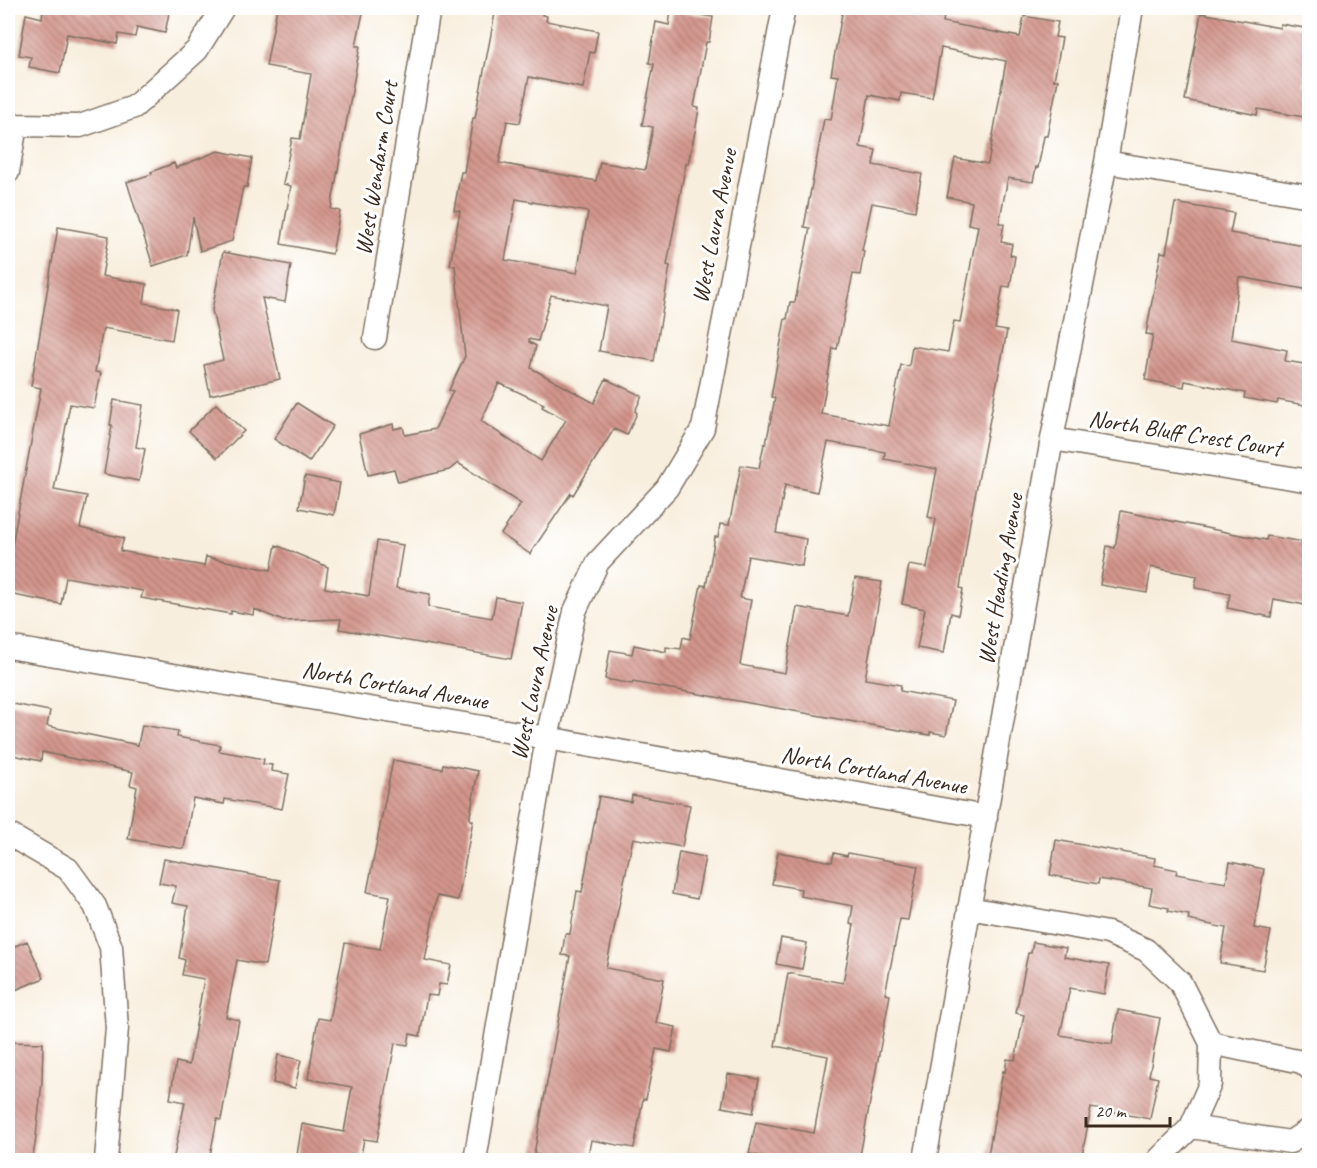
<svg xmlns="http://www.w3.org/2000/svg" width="1317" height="1168" font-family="Caveat,sans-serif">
	<defs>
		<pattern id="building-back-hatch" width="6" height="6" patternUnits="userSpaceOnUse" patternTransform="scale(1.5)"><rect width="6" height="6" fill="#d3958c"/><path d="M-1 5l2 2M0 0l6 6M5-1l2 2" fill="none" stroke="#ac7a72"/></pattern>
	</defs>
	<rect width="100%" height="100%" fill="#fff"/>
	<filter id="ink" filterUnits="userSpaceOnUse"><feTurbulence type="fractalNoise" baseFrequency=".0167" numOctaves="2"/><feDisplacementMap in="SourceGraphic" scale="12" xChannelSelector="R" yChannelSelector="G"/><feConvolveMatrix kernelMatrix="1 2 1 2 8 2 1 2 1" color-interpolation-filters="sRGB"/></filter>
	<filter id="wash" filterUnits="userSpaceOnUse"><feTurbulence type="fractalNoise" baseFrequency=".008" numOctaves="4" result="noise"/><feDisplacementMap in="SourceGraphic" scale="24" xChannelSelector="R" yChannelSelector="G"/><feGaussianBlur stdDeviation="1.35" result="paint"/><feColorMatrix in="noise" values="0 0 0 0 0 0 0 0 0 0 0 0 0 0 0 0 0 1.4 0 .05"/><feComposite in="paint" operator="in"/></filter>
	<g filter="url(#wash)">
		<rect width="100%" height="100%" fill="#f8eedd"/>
		<g id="blocks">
			<!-- building -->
			<path fill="url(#building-back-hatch)" fill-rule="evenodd" d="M43,8h25l23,3v-3h79l-5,25 -28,-6 -2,10 -16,-3 -2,10 -50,-10 -7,39 -31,-6 2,-10 -12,-2 7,-41 16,4z
				M277,8h87l-8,38h4l-29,163 9,2 -8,43 -51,-10 10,-58 -8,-2 9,-46 8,1 11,-65 -45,-8z
				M496,8h48l-2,7 5,1 -1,5 52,10 -4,22 -4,-1 -7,36 -54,-11 -9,46 -13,-2 -8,42 97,18 4,-19 45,8 8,-43 -11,-2 12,-61 -5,-1 7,-41 13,3 2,-15 42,7 -4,25h-3l-2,11 -10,54 5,1 -4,24 -7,32 -2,-1 -19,102 3,1 -16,95 -55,-10 8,-45 -56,-11 -13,46 -9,-2v3l7,4 -5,22 63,35 12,-24 36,17 -7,15 2,2 -10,22 -13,-6 -41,66 -2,-2 -41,61 -29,-20 20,-30 -63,-41 -9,7 -51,12 -4,-13 -26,6 -9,-41 34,-10 1,5 9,-2 2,8 30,-6 18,-38 -4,-1 16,-34 -10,-90 -5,-1 10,-54 -6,-1 7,-38h3l9,-54h2zM516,199l72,13 -11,61 -72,-13zM499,383l45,21 -2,3 24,13 -25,41 -60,-40z
				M843,8h102l-2,14 77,15 4,-21 34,6 -3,15 7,1 -8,42h4l-11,56h-3l-6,32 -2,-1 -3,15 -25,-4 -9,45 5,1 -3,18 11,2 -2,11 5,1 -5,31 -7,-1 -8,43 12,2 -37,191 -10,66 3,1 -5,26 -7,-2 -7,40 -27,-5 8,-39 -23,-5 7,-39 18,3 9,-49 -8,-2 9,-48 -53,-10 1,-7 -57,-10 -11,50 -32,-7 -9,48 30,6 -4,27 -54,-10 -8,42 11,2 -11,65 45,8 12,-66 51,9 7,-38 27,4 -17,97 36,6 -1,6 53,10 -7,34 -16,-3v3l-37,-6 -260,-47 -1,2 -27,-5 5,-29 22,4 2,-9 32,7v-5l15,2 2,-12 7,2 11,-54 5,1 9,-49h3l2,-13 9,1 12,-60 18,3 5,-24h2l9,-46 -4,-1 14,-78h2l3,-17h5l15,-74 -6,-1 20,-108 7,1 7,-44 -7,-1zM941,48l65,13 -18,103 -33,-6 -8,39 25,5 -4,22 10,2 -18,96 -6,-1 -6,31 -36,-6 -3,20 -8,-1 -12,61 -68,-12 12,-66 4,1 16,-75 7,1 4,-24 -2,-1 10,-47 43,8 7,-37 -49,-9 3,-15 -16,-3 9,-52 31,6 1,-8 31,5z
				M1201,13l79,15v-4l30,5v28l-6,27 6,1v33l-52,-9 -1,6 -72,-15z
				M218,151l34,7 -5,29h-4l-11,54 -32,10 -7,-34 -6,38 -34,11 -26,-84 25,-8 -1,-2 23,-9 2,5z
				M1175,203l59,10 -4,20 80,14v43l-71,-13 -8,62 56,11 -2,11 25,4v41l-32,-6 -1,4 -33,-6 1,-5 -60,-12 -1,6 -39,-7 8,-45 -7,-1 15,-82 5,1z
				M58,227l51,9 -7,40 45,8 -3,19 33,6 -5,31 -69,-12 -8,44 6,1 -7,35 -24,-4 -16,86 33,6 -7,32 44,10 -4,13 84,15 2,-9 65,13 5,-25 52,22 -3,21 44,8 8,-55 26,4 -7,43 34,6 -2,13 64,11 4,-21 26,5 -11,57 -172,-30 2,-10 -58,2 -29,-12 -1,6 -22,-4v3l-90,-16 2,-7 -77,-14 -5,27 -53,-10v-39l2,1 31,-168 -10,-2z
				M223,252l68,13 -6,37 -23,-4 18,81 -70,16 -6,-30 19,-5 -11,-50z
				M114,400l29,5 -7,42 9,2 -6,32 -35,-7 8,-49h-2z
				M297,403l36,23 -24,36 -35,-23z
				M216,404l28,27 -27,27 -28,-27z
				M305,476l35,7 -6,32 -35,-7z
				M1121,511l145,29 1,-4 43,7v63l-36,-7 -3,18 -44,-9 3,-14 -35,-6 2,-12 -46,-9 -4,26 -47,-8 7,-39 8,2z
				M8,703l42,8 -3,15 91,19 4,-20 36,6 -1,6 43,8 -1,6 45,8 -1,5 9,1 -1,6 18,3 -7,35 -57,-10 -1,5 -31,-6 -9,51 -56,-10 9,-52 -7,-2 3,-13 -91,-20 -1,9 -33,-7z
				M393,760l49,9 1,-5 35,7 -8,44v5h3l-15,80 -21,-4 -12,64 26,5 -4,20 -8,-1 -2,12 -10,-1 -7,41 -10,-2 -2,11 -13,-2 -18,98 -13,-2 -4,22h-64l6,-37 42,8 8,-45 -44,-8 10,-61 12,2 15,-77 35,6 10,-53 -23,-4z
				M632,795l58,10 -8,42 -49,-9 -27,130 58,11 -8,44 20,4 -5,25 -15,-3 -10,50h-3l-9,49 -43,-8 -4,21h-43l1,-5 -11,-2 36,-198 -8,-1 3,-21h5l7,-43 5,1 17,-96 32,6z
				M1056,840l99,18 -1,7 23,5 -1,4 50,9 4,-21 34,7 -10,59 17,3 -8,39 -43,-7 6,-35 -38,-8 1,-5 -21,-4 1,-3 -20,-4 3,-16 -53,-9 -1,5 -48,-9z
				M679,852l26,5 -8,42 -25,-5z
				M778,852l54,10 2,-9 13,3 1,-3 70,13 -10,54 -8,-1 -15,75 5,1 -31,166h-72l-38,-7 7,-32 58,11 14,-77 -53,-10 13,-73 55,10 11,-58 -4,-1 3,-18 -53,-10 1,-7 -29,-5z
				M164,859l116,21 -15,85 -28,-5 -11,57 13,3 -18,100 -4,-1 -8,42h-36l12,-59 -15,-3 6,-37 13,3 15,-86 -22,-4 3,-15 -6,-2 9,-52 -16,-3 4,-17 -17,-3z
				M781,938l26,5 -5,26 -26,-5z
				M27,941l17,37 -36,15v-44z
				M1033,942l33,6 -2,9 45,8 -5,29 -34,-6 -10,47 52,9 6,-34 42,8 -11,58 9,2 -8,41 -59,-11 -10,53h-64l-29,-6 15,-84 2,1 2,-13 8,1 9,-45 -8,-2 12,-60h3z
				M8,1042l35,1 -1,39 -7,63 -3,16h-24z
				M278,1055l23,5 -6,28 -22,-5z
				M728,1074l31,5 -6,34 -31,-6z"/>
		</g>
	</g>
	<g filter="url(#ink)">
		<use href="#blocks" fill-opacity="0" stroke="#7d6f61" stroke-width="1.5"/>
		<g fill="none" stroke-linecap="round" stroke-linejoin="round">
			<defs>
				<path id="minor" d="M8,123l8,2 64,1 54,-19 63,-57 26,-42
					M1106,162l204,34
					M8,172l8,-47
					M375,338l54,-330
					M1052,439l258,42
					M8,647l539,91 439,79
					M8,834l60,35 27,37 16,41 6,81 -11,132
					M969,908l139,25 38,17 34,32 31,61 -1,41 -19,43 -33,33
					M1211,1043l91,19 8,7
					M1191,1127l99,15 20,-13
					M475,1160l72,-422 28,-127 23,-49 69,-74 36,-60 81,-420
					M925,1160l127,-721 54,-277 26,-154"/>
			</defs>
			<!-- minor casing -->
			<use href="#minor" stroke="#7d6f61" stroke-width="25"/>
			<!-- minor -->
			<use href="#minor" stroke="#fff" stroke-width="22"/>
		</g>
	</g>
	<g text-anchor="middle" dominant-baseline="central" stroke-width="6" stroke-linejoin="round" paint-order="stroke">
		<!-- street labels -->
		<g font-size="24" fill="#3b2a1e" stroke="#fff">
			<text transform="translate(376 168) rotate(-81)">West Wendarm Court</text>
			<text transform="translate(714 226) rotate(-79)">West Laura Avenue</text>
			<text transform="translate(1185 433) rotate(9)">North Bluff Crest Court</text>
			<text transform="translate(1000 579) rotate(-80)">West Heading Avenue</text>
			<text transform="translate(534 683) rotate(-78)">West Laura Avenue</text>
			<text transform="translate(395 685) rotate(10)">North Cortland Avenue</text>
			<text transform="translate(874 770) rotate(10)">North Cortland Avenue</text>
		</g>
	</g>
	<!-- margin -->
	<rect width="1317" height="1168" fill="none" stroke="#fff" stroke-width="30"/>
	<!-- scale -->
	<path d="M1086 1117v9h84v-9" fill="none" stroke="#3b2a1e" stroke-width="3"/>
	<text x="1095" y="1117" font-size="18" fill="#3b2a1e" stroke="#ffffff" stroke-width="4.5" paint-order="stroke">20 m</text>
</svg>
